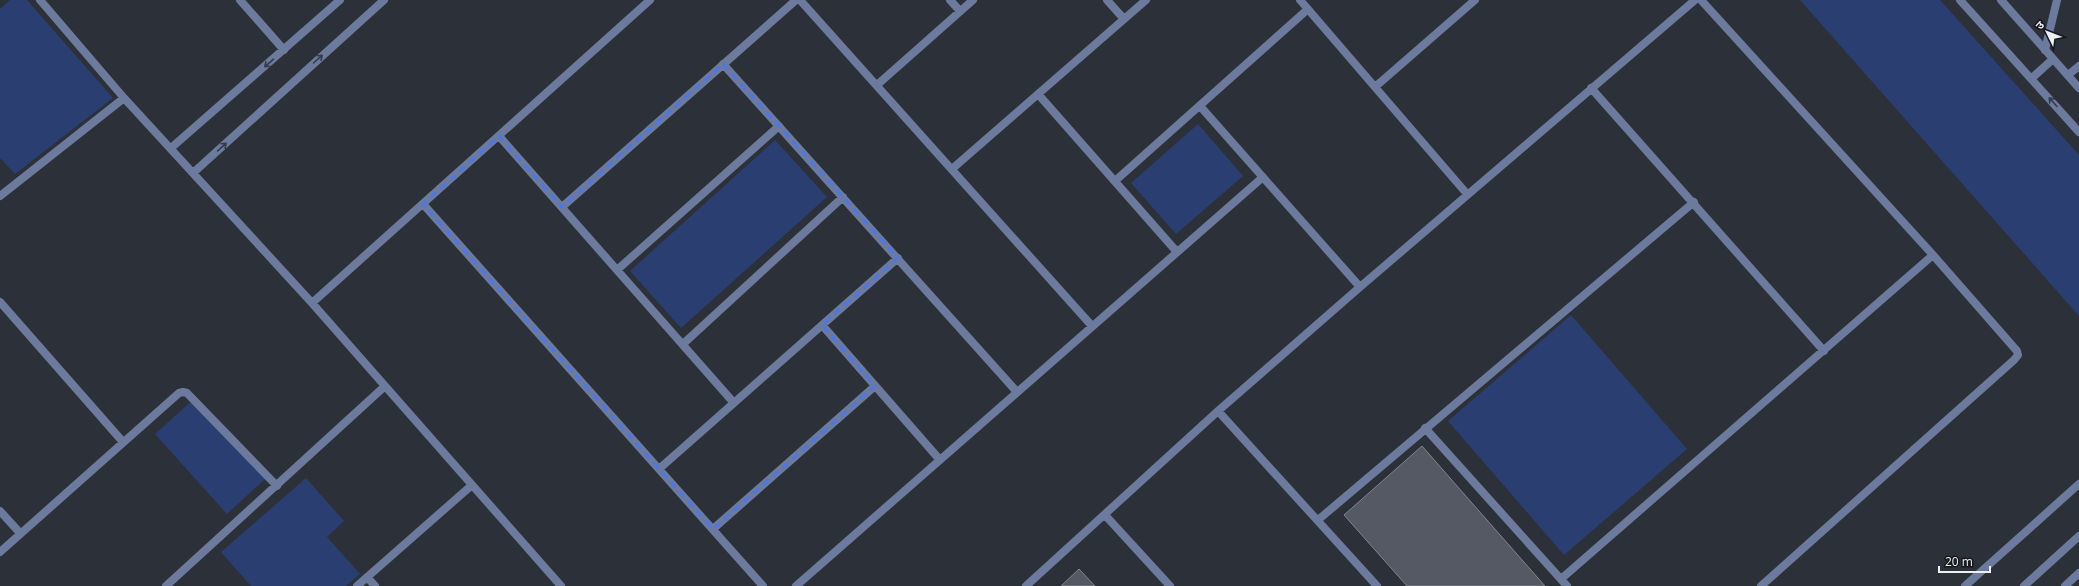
<svg xmlns="http://www.w3.org/2000/svg" width="2079" height="586" font-family="'Open Sans','Noto Sans Devanagari',sans-serif">
	<rect width="100%" height="100%" fill="#2c3038"/>
	<!-- green -->
	<path fill="#2b3e71" d="M10,0h17l86,98 -98,76 -15,-16v-149z
		M1800,0h140l139,155v161z
		M1198,124l45,52 -67,58 -45,-51z
		M775,140l52,57 -146,131 -51,-57z
		M1571,315l116,134 -123,106 -116,-134z
		M194,399l71,80 -38,35 -72,-80z
		M306,478l38,43 -17,16 33,37 -14,12h-95l-30,-34z"/>
	<!-- building -->
	<path fill="#555963" stroke="#80848f" d="M1422,446l42,48 81,92h-138l-63,-71z
		M1079,569l16,17h-34z"/>
	<g fill="none" stroke-linecap="round" stroke-linejoin="round">
		<!-- minor -->
		<path stroke="#6c7b9d" stroke-width="8" d="M40,0l84,98 188,205 249,283
			M240,0l44,50
			M800,0l292,326
			M950,0l10,11
			M1107,0l17,19
			M1300,0l167,194
			M1701,0l232,255 84,96 1,4 -4,5 -253,226
			M2045,50l12,-50
			M723,64l294,328
			M2068,75l11,-9
			M877,85l96,-85
			M1375,87l100,-87
			M1591,88l233,263
			M1038,94l139,158
			M1200,106l160,181
			M499,136l235,267
			M171,148l169,-148
			M952,169l194,-169
			M193,173l191,-173
			M1115,181l193,-172
			M0,196l124,-98
			M423,204l340,382
			M562,207l234,-207
			M617,270l162,-144
			M0,302l123,140
			M312,303l338,-303
			M822,325l118,135
			M683,344l160,-147
			M1218,411l159,175
			M1425,428l142,158
			M659,469l239,-211
			M0,511l20,22
			M1105,515l65,71
			M1318,520l376,-318
			M713,529l162,-143
			M0,552l179,-159 4,-1 4,1 90,93
			M367,577l8,9
			M1561,579l372,-324
			M166,586l219,-200
			M357,586l115,-101
			M796,586l467,-409
			M1026,586l192,-175 142,-124 335,-287
			M1965,586l114,-102"/>
		<!-- tertiary -->
		<path stroke="#6c7b9d" stroke-width="8" d="M1960,0l119,132
			M2001,0l78,88
			M2032,78l21,-19
			M2024,586l55,-50
			M2065,586l14,-13"/>
	</g>
	<!-- one-way arrows -->
	<defs><path id="oneway-shaft" d="M-6 0H5M1.5-3L5.5 0L1.5 3" fill="none" stroke-width="1.6" stroke-linecap="round" stroke-linejoin="round"/></defs>
	<g stroke="#343b49">
		<use href="#oneway-shaft" transform="translate(318 59) rotate(-42)"/>
		<use href="#oneway-shaft" transform="translate(269 63) rotate(139)"/>
		<use href="#oneway-shaft" transform="translate(2053 102) rotate(-132)"/>
		<use href="#oneway-shaft" transform="translate(222 147) rotate(-42)"/>
	</g>
	<!-- marked area -->
	<path fill="none" stroke="#5176df" stroke-width="3" stroke-dasharray="8 5" stroke-linejoin="round" d="M723,64l175,194 -76,67 53,61 -162,143 -290,-325 76,-68 63,71z"/>
	<!-- north arrow -->
	<g transform="translate(2047 32) rotate(313)" stroke="#16181c" stroke-width="3" paint-order="stroke">
	<path d="M0-3L7 15L0 10L-7 15Z" fill="#edeff5"/>
	<text y="-6" font-size="11" font-weight="bold" text-anchor="middle" fill="#edeff5">उ</text>
	</g>
	<!-- scale -->
	<path d="M1939 566v6h51v-6" fill="none" stroke="#edeff5" stroke-width="2"/>
	<text x="1945" y="566" font-size="12" fill="#edeff5" stroke="#16181c" stroke-width="3" paint-order="stroke">20 m</text>
</svg>
